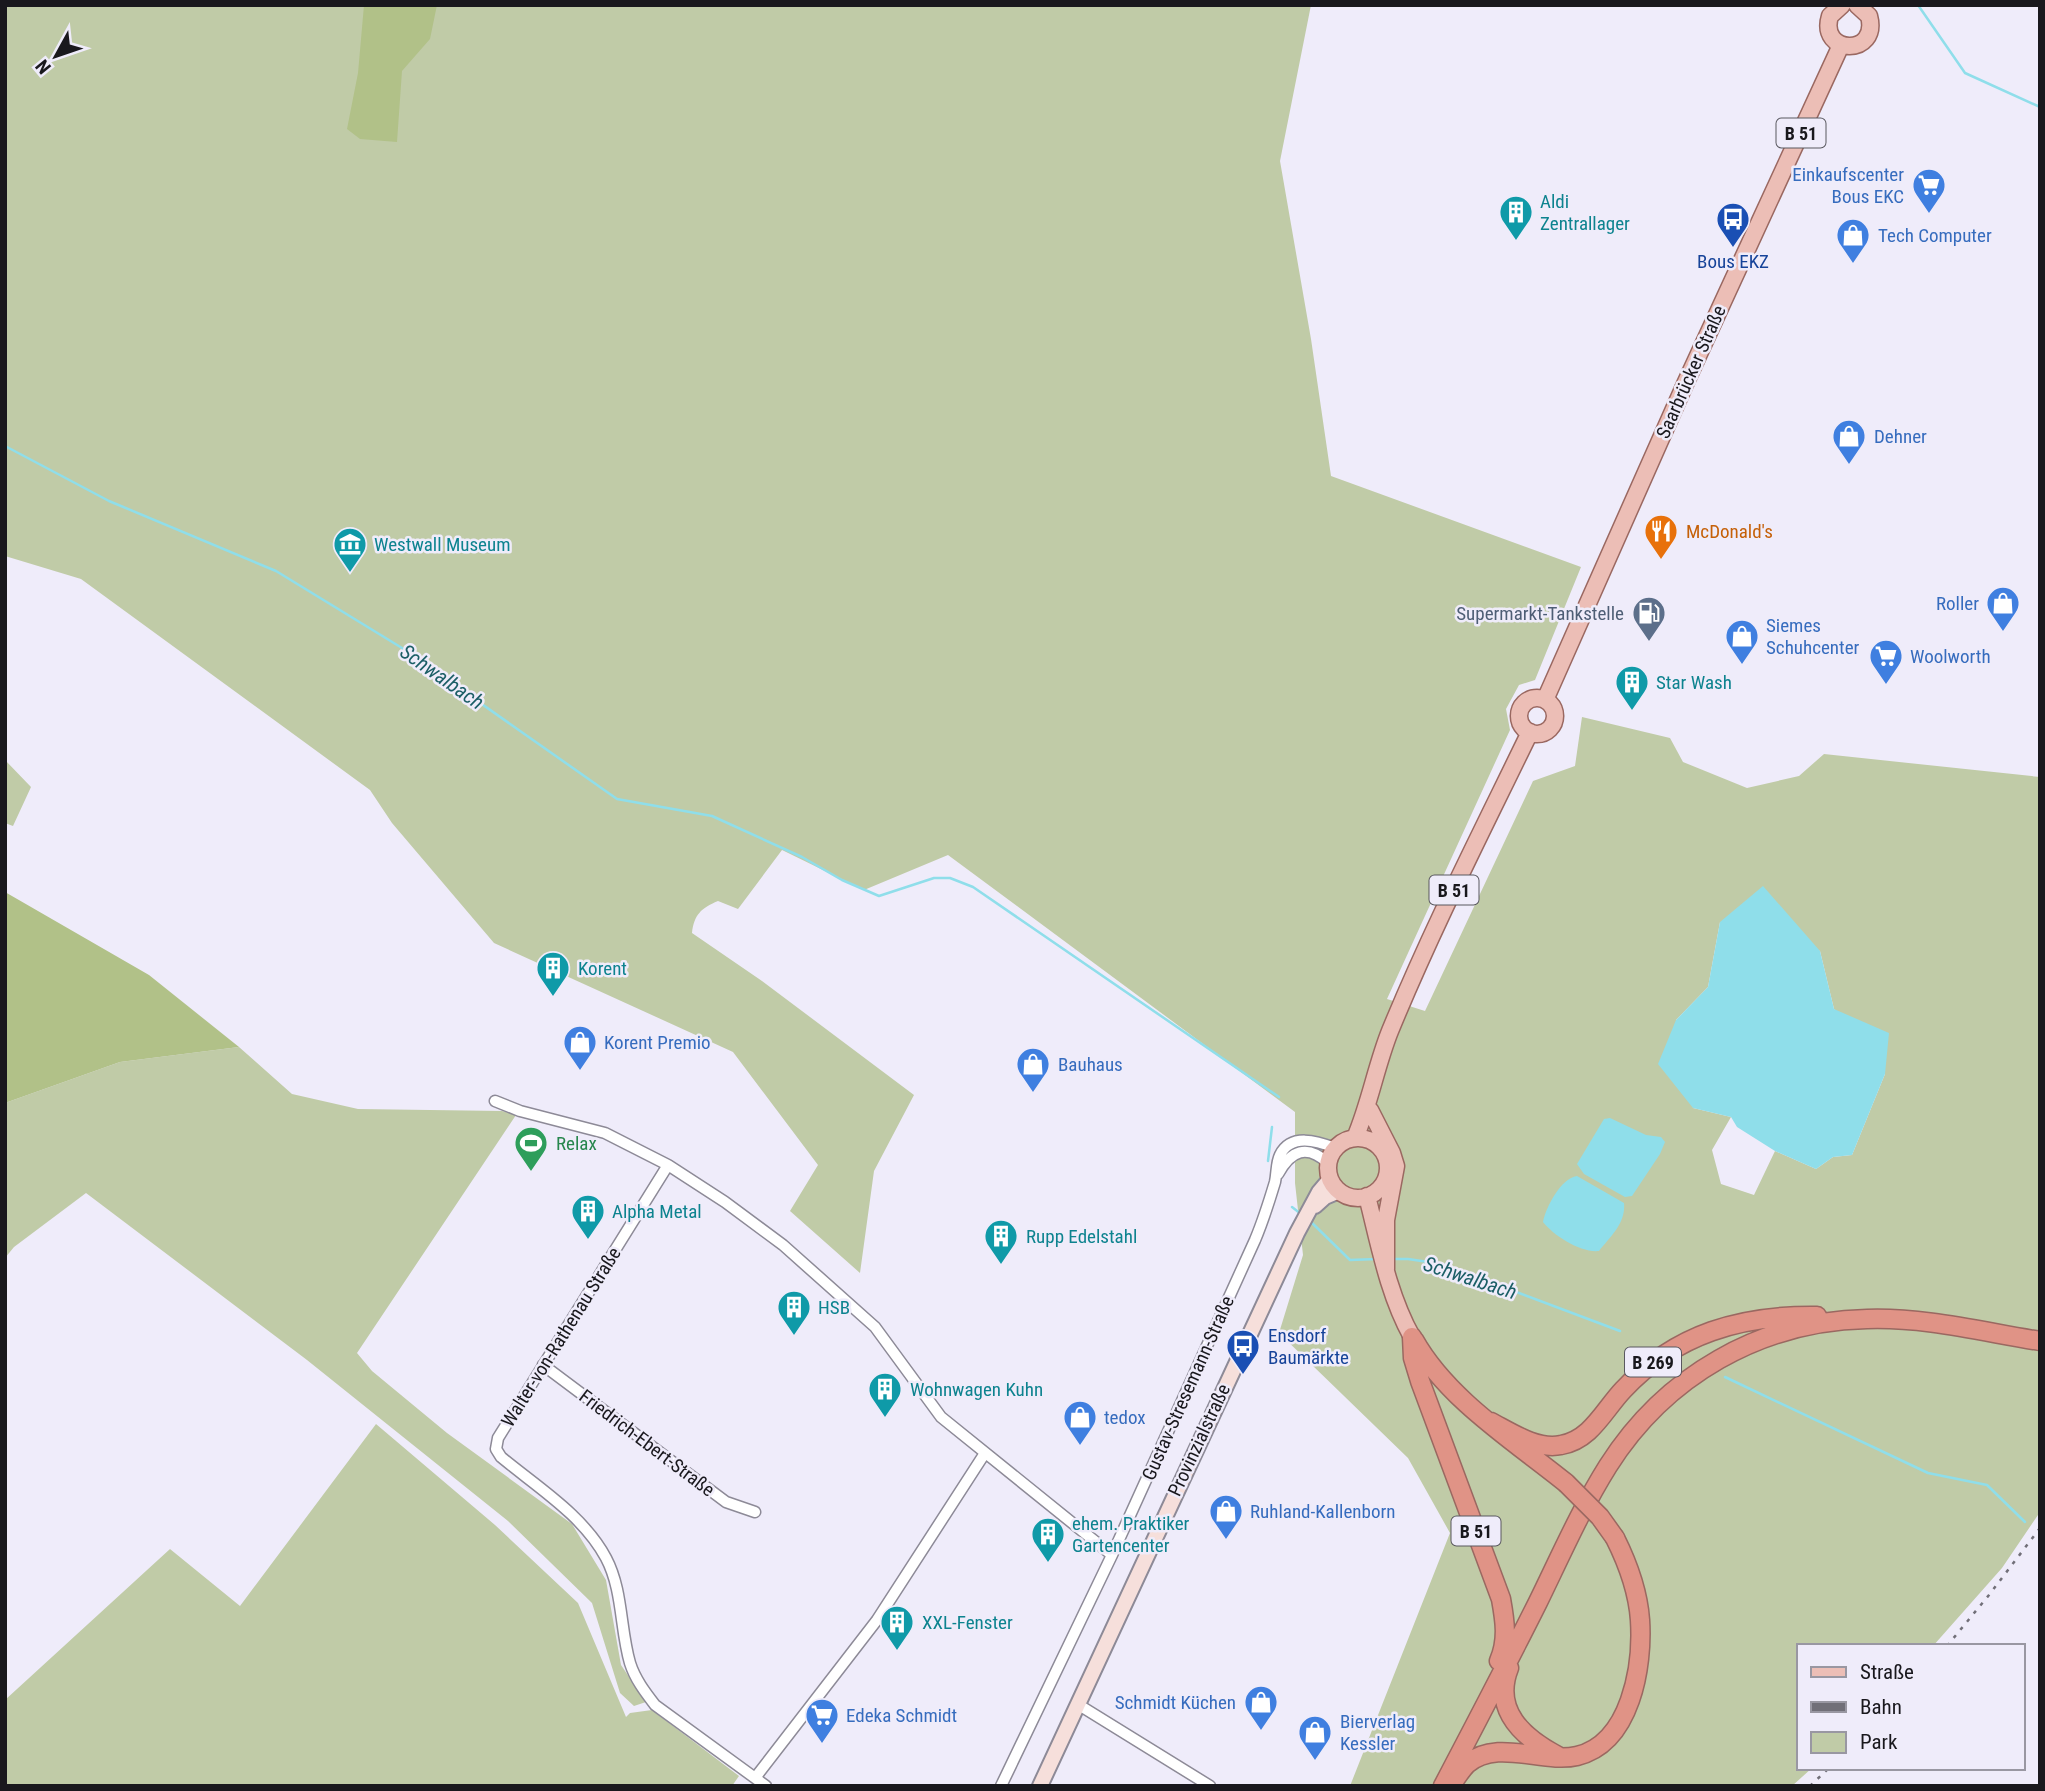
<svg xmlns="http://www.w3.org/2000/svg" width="2045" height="1791" font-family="'Roboto Condensed',sans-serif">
	<rect width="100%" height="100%" fill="#efecfa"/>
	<!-- green -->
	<path fill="#c0cba7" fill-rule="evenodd" d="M5,5h1306l-31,156 31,178 20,137 250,91 -46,113 -16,5 -13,24 4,21 -123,269 38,12 108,-230 42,-15 7,-49 88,21 13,24 64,26 52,-12 25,-22 216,23v735l-38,56 -69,78h-135v122h14l-20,18h-442l100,-253 -42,-75 -129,-125 24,-78 -8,-72v-71l-347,-257 -84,35 -82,-40 -44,59 -20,-8c-17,7 -24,14 -26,32l70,48 152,114 -40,76 -14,102 -70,-62 28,-46 -85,-113 -239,-109 -102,-120 -22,-33 -289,-211 -76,-23zM1720,922l100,29 14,58 51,65 -33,81 -19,2 -17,12 -41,-18 -21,44 -33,-11 -9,-34 19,-33 -38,-9 -17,-88 32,-33z
		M5,760l26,27 -18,39 -8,-3z
		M239,1047l53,47 66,15 144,2 14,4 -159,238 15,18 75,62 125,91 34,56 15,85 25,37 -12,4 -14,-13 -28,-90 -84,-82 -201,-161 -221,-167 -72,54 -9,11v-155l115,-41z
		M376,1424l119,101 83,78 48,114 4,-4 22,-3 87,66 -7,10h-727v-86l165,-151 70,57z"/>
	<!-- forest -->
	<path fill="#b1c188" d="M364,5h73l-7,34 -28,32 -5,71 -37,-3 -13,-10 11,-56z
		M5,892l144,83 90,72 -119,15 -115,41z"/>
	<!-- water -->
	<path fill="#8fdeea" d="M1763,886l57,65 14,58 55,24 -4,41 -33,81 -19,2 -17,12 -41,-18 -38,-24 -6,-10 -38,-9 -35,-44 18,-44 32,-33 12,-65z
		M1610,1118l36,17 15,2 4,5 -5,12 -28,42 -7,1 -41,-23 -7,-10 27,-45z
		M1577,1176l47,27c2,20 -13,33 -25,48 -18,2 -45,-15 -56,-29 3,-15 18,-44 34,-46z"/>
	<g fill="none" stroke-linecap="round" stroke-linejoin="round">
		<!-- stream -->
		<path stroke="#8fdeea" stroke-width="2.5" d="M1918,5l47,68 75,34
			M5,446l104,55 167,70 126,77 215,151 95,17 90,41 40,23 37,16 55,-18h16l23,9 306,210
			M1268,1161l4,-34
			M1292,1207l9,7
			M1309,1220l41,40 27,-1
			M1391,1259h17l34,5 178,67
			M1725,1377l203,96 59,12 38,37"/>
		<defs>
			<path id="street" d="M495,1101l25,10 85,22 63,32 57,37 58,43 92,82 66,90 171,138
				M668,1165l-170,273 -2,11 5,8c36,30 82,58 105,101 17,32 14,71 24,105 5,16 15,29 25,42l111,81
				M1278,1174c13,-24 29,-30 50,-11
				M543,1365l183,137 29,10
				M1079,1705l131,81
				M755,1778l122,-158 108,-167
				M1001,1786l111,-231 143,-315c8,-19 14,-38 20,-58 2,-9 1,-19 5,-27 11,-22 37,-14 55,-7"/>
			<path id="secondary" d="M1315,1206l10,-9 14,-6
				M1040,1786l257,-553 22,-41 11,-13"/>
			<path id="primary" d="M1842,5l-12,11c-12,39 50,41 39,0l-12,-11
				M1519 716a18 18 0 1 1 36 0a18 18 0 1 1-36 0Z
				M1545,700l141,-318 155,-337
				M1370,1110l22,43 4,13 -10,54v49
				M1355,1138c15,-35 21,-72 35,-107 42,-102 92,-200 140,-299
				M1328 1168a30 30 0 1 1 60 0a30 30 0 1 1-60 0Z
				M1367,1196c12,47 21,98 45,141"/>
			<path id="highway" d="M1412,1337l1,21 7,23 81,218c4,22 7,41 -2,62
				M1414,1340c33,59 100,101 152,143
				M1491,1422c21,11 46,28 70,23 30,-5 43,-35 62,-55 53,-57 119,-75 194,-74
				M1509,1668c-17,43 15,70 49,88
				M1454,1781c4,-6 8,-12 13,-17 30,-26 76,0 110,-8 54,-13 66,-90 63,-136 -2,-29 -12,-56 -25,-82
				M1443,1786c32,-61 64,-122 95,-184 22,-45 43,-93 70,-136 57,-90 152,-145 259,-147 58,-2 116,13 173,22"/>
		</defs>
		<!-- street casing -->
		<use href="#street" stroke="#8d8a97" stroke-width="13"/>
		<!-- secondary casing -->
		<use href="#secondary" stroke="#8d8a97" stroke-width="18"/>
		<!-- primary casing -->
		<use href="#primary" stroke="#9a6861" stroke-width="19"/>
		<!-- highway casing -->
		<use href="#highway" stroke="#9a6861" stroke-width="21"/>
		<!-- street -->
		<use href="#street" stroke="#fff" stroke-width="10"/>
		<!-- secondary -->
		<use href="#secondary" stroke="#f6dfdb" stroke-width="14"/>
		<!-- primary -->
		<use href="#primary" stroke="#ecbeb6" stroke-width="16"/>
		<!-- highway -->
		<use href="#highway" stroke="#e09386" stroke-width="18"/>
		<!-- rail -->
		<path stroke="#716f78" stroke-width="2.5" stroke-dasharray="3.5 7" stroke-linecap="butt" d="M1947,1646l42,-51 51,-67
			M1810,1786l19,-18"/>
		<defs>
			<path id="highway-bridge" d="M1566,1483l34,34 15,21"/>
		</defs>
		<!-- highway-bridge casing -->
		<use href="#highway-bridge" stroke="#9a6861" stroke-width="21" stroke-linecap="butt"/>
		<!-- highway-bridge -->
		<use href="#highway-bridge" stroke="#e09386" stroke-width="18"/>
	</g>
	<!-- icons -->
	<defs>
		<symbol id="supermarket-pin" viewBox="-11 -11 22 30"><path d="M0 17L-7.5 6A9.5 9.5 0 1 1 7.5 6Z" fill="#3f7fe0" stroke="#efecfa"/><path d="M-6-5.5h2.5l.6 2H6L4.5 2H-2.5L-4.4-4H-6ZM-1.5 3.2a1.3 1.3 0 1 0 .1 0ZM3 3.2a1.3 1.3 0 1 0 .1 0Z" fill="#fff"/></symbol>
		<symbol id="building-pin" viewBox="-11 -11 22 30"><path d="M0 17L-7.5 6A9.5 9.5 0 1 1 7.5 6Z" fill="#0f9aa8" stroke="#efecfa"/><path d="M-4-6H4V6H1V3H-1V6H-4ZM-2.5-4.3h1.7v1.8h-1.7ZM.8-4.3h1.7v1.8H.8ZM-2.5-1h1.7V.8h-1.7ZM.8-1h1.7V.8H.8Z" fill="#fff"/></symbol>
		<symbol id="bus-pin" viewBox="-11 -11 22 30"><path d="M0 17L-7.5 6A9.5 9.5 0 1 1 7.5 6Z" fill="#1a4fb4" stroke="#efecfa"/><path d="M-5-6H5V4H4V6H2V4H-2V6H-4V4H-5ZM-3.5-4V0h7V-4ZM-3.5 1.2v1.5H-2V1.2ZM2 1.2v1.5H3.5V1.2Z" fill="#fff"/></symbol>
		<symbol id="shop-pin" viewBox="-11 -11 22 30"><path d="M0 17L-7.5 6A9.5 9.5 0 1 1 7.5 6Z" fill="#3f7fe0" stroke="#efecfa"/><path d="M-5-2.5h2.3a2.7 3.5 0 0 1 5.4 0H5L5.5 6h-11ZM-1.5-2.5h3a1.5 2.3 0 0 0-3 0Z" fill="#fff"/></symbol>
		<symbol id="restaurant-pin" viewBox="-11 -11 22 30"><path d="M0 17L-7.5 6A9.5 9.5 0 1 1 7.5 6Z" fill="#e8710a" stroke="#efecfa"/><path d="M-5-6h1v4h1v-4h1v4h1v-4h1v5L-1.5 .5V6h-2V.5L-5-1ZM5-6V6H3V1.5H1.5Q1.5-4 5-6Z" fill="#fff"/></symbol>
		<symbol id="museum-pin" viewBox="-11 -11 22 30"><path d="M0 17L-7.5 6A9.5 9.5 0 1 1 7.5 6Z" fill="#0f9aa8" stroke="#efecfa"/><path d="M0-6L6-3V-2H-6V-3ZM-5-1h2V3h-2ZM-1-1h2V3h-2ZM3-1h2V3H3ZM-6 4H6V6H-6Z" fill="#fff"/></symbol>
		<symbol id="fuel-pin" viewBox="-11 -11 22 30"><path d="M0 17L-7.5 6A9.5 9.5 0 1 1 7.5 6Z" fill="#5c6f8a" stroke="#efecfa"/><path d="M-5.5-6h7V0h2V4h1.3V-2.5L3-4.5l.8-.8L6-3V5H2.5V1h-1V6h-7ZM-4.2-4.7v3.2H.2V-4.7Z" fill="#fff"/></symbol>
		<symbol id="stadium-pin" viewBox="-11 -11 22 30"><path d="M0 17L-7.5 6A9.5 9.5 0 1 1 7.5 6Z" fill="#2e9e5b" stroke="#efecfa"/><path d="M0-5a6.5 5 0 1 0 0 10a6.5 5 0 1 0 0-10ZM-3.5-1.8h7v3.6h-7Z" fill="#fff"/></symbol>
	</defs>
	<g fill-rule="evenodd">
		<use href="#supermarket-pin" x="1910" y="166" width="38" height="52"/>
		<use href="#building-pin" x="1497" y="193" width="38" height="52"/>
		<use href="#bus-pin" x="1714" y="200" width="38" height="52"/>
		<use href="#shop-pin" x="1834" y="216" width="38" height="52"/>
		<use href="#shop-pin" x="1830" y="417" width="38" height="52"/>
		<use href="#restaurant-pin" x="1642" y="512" width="38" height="52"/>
		<use href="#museum-pin" x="331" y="525" width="38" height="52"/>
		<use href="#shop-pin" x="1984" y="584" width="38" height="52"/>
		<use href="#fuel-pin" x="1630" y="594" width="38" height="52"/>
		<use href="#shop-pin" x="1723" y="617" width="38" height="52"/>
		<use href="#supermarket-pin" x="1867" y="637" width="38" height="52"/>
		<use href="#building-pin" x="1613" y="663" width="38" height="52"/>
		<use href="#building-pin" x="534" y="949" width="38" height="52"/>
		<use href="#shop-pin" x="561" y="1023" width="38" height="52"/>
		<use href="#shop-pin" x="1014" y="1045" width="38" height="52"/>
		<use href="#stadium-pin" x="512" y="1124" width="38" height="52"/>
		<use href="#building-pin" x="569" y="1192" width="38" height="52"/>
		<use href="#building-pin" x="982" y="1217" width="38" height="52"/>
		<use href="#building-pin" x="775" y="1288" width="38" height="52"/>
		<use href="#bus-pin" x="1224" y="1327" width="38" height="52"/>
		<use href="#building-pin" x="866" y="1370" width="38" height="52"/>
		<use href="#shop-pin" x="1061" y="1398" width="38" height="52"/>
		<use href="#shop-pin" x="1207" y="1492" width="38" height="52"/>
		<use href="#building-pin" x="1029" y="1515" width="38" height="52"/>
		<use href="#building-pin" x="878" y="1603" width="38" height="52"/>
		<use href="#shop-pin" x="1242" y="1683" width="38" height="52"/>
		<use href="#supermarket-pin" x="803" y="1696" width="38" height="52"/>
		<use href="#shop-pin" x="1296" y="1713" width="38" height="52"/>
	</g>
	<g text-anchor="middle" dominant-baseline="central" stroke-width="5" stroke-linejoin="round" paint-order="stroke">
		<!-- shield labels -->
		<g fill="#efecfa" stroke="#59585f" stroke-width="2">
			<rect x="1776.5" y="118.5" width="49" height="29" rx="5"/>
			<rect x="1429.5" y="875.5" width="49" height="29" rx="5"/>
			<rect x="1625" y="1347.5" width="56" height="29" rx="5"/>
			<rect x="1451.5" y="1516.5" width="49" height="29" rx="5"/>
		</g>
		<g font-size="18" font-weight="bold" fill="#19181d">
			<text x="1801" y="133">B 51</text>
			<text x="1454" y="890">B 51</text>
			<text x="1653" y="1362">B 269</text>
			<text x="1476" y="1531">B 51</text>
		</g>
		<!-- shop labels -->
		<g font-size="19" fill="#366cbe" stroke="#efecfa" text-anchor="start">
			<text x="1904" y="174" text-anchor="end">Einkaufscenter<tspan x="1904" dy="22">Bous EKC</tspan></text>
			<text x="1878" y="235">Tech Computer</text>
			<text x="1874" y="436">Dehner</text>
			<text x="1979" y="603" text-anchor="end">Roller</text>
			<text x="1766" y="625">Siemes<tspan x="1766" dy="22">Schuhcenter</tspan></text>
			<text x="1910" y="656">Woolworth</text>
			<text x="604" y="1042">Korent Premio</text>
			<text x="1058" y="1064">Bauhaus</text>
			<text x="1104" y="1417">tedox</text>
			<text x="1250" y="1511">Ruhland-Kallenborn</text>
			<text x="1236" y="1702" text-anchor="end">Schmidt Küchen</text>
			<text x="846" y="1715">Edeka Schmidt</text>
			<text x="1340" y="1721">Bierverlag<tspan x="1340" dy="22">Kessler</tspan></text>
		</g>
		<!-- culture labels -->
		<g font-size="19" fill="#0d838f" stroke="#efecfa" text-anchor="start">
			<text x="1540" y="201">Aldi<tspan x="1540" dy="22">Zentrallager</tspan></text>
			<text x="374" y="544">Westwall Museum</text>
			<text x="1656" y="682">Star Wash</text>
			<text x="578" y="968">Korent</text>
			<text x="612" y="1211">Alpha Metal</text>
			<text x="1026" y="1236">Rupp Edelstahl</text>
			<text x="818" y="1307">HSB</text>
			<text x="910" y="1389">Wohnwagen Kuhn</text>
			<text x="1072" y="1523">ehem. Praktiker<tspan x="1072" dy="22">Gartencenter</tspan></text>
			<text x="922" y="1622">XXL-Fenster</text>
		</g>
		<!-- transit labels -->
		<g font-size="19" fill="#164399" stroke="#efecfa">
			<text x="1733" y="261">Bous EKZ</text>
			<text x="1268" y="1335" text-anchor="start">Ensdorf<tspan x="1268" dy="22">Baumärkte</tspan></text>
		</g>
		<!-- street labels -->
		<g font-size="19" fill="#19181d" stroke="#efecfa">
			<text transform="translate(1691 372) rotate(-66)">Saarbrücker Straße</text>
			<text transform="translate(561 1337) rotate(-58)">Walter-von-Rathenau Straße</text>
			<text transform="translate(1188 1388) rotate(-66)">Gustav-Stresemann-Straße</text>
			<text transform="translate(1199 1440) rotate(-65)">Provinzialstraße</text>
			<text transform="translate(647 1443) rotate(37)">Friedrich-Ebert-Straße</text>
		</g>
		<!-- food labels -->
		<g font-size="19" fill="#c56008" stroke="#efecfa" text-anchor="start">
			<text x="1686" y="531">McDonald's</text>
		</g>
		<!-- service labels -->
		<g font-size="19" fill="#4e5e75" stroke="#efecfa" text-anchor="end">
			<text x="1624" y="613">Supermarkt-Tankstelle</text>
		</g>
		<!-- leisure labels -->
		<g font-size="19" fill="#27864d" stroke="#efecfa" text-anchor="start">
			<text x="556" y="1143">Relax</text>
		</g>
		<!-- water labels -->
		<g font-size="21" font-style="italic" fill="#1b5e66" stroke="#efecfa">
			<text transform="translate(442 677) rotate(35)">Schwalbach</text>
			<text transform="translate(1470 1278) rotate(18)">Schwalbach</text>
		</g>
	</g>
	<!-- border -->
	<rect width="2045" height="1791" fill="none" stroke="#19181d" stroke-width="14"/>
	<!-- legend -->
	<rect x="1797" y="1644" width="228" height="126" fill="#efecfa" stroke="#9997a2" stroke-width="2"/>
	<rect x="1811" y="1667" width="35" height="10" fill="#ecbeb6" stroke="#9997a2" stroke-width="2"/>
	<text x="1860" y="1679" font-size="21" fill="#19181d">Straße</text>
	<rect x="1811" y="1702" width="35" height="10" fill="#716f78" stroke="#9997a2" stroke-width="2"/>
	<text x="1860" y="1714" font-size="21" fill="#19181d">Bahn</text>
	<rect x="1811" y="1732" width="35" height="21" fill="#c0cba7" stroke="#9997a2" stroke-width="2"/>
	<text x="1860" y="1749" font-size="21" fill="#19181d">Park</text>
	<!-- north arrow -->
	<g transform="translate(56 56) rotate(230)" stroke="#efecfa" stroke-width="5" paint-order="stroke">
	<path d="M0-5L12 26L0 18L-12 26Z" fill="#19181d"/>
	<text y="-10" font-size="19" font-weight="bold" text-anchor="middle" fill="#19181d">N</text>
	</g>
</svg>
